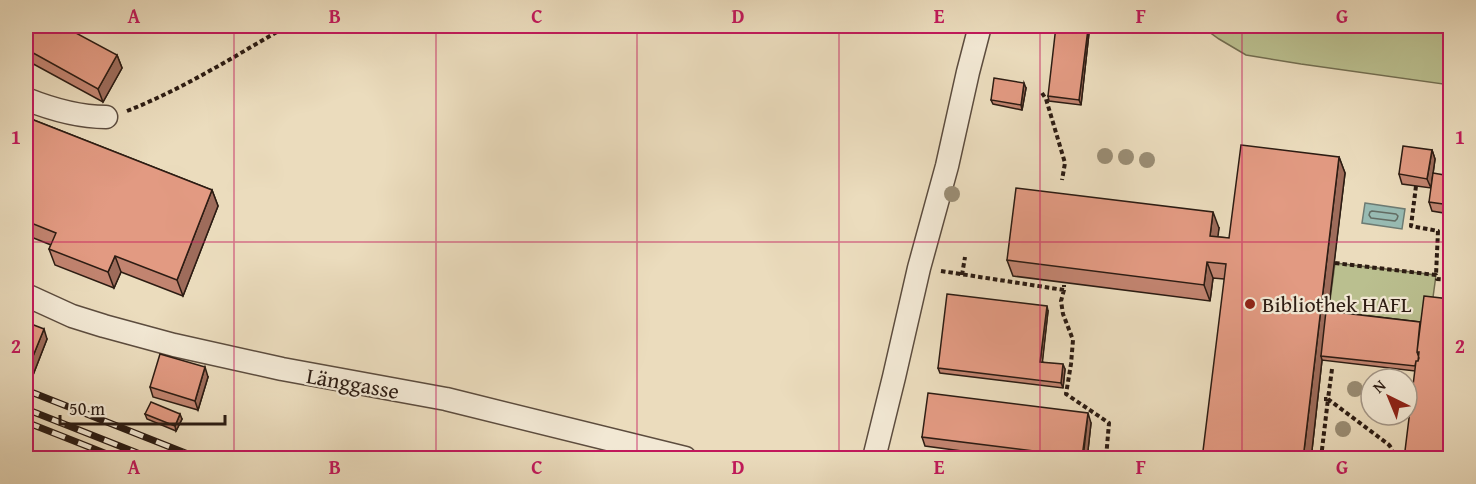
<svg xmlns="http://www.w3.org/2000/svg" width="1476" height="484" font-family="'Gentium Book Plus',serif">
	<rect width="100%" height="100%" fill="#ebdcbd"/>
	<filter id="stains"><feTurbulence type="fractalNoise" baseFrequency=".00333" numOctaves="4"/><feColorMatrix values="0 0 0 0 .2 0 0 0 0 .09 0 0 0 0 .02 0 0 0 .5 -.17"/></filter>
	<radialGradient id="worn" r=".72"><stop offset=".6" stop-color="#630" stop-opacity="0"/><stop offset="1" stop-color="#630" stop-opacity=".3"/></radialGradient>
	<!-- green -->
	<path fill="#babf8f" stroke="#736e51" stroke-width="1.5" d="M1201,26h249v59l-149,-21 -55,-9 -27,-16z
		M1335,263l101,12 -7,52 -101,-11z"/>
	<!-- water -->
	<path fill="#98bbb3" stroke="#6d7b73" stroke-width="1.5" d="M1365,203l40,6 -3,20 -40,-6z"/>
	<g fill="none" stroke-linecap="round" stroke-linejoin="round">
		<!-- shore -->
		<path stroke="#626c63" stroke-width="1.5" d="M1372,211l24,3 2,2 -1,3 -2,2 -24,-3 -2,-3 1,-3z"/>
		<defs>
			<path id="minor" d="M26,99c25,10 52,18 80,18
				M26,295l46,21 32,10 70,19 108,24 164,30 239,59
				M874,458l20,-81 25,-109 28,-102 21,-94 12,-46"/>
		</defs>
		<!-- minor casing -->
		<use href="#minor" stroke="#5c4c3e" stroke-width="25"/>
		<!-- path -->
		<path stroke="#2c1c13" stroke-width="4" stroke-dasharray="4.5 3" stroke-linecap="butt" d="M1042,93l4,6 19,64 -3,17
			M127,111c56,-22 108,-55 160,-85
			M1416,186l-5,40 27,5 -2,44
			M1335,263l101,12 1,4 13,1
			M941,271l123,19v-5
			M962,275l3,-18
			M1064,290l-3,11 2,13 10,26 -2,24 -5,30 43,29 -3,35
			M1332,369l-4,30 60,45c5,5 6,9 1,14
			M1321,458l7,-59h-4"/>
		<!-- minor -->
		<use href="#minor" stroke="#f2e8d4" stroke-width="22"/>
		<defs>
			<path id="rail" d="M26,390l172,68
				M26,409l124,49
				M26,422l91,36
				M26,452l15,6"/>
		</defs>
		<!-- rail casing -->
		<use href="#rail" stroke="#2c1c13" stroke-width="7"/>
		<!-- rail -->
		<use href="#rail" stroke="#f2e8d4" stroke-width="4.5" stroke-dasharray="14" stroke-linecap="butt"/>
	</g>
	<!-- trees -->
	<g fill="#9a8d74">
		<circle cx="1105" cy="156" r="8"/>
		<circle cx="1126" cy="157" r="8"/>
		<circle cx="1147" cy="160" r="8"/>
		<circle cx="952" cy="194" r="8"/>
		<circle cx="1355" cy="389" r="8"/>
		<circle cx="1343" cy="429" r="8"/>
	</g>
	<!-- wall -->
	<path fill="#c28470" stroke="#2c1c13" stroke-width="1.5" d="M26,26l91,29 5,13 -19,34 -77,-42z
		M1089,33l-8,72 -32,-4 -1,-5z
		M1026,88l-4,22 -29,-6 -2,-4z
		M26,117l186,73 6,16 -35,90 -62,-24 -7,16 -59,-23 -6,-16 2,-4 -25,-10z
		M1432,150l3,9 -4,29 -29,-4 -3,-10z
		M1339,157l6,16 -17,138 92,11 30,-23 -35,72 -93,-11 -11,99 -87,-180 -11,-1 -3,23 -197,-25 -6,-16 212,-32 -2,9 12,1z
		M1450,176v38l-18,-3 -3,-9z
		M1048,311l-6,51 23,7 -2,19 -123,-15 -2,-5z
		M26,322l21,17 -14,36 -7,-2z
		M208,377l-10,33 -45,-13 -3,-10z
		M145,414l37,5 -6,12 -29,-12z
		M1091,423l-4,36h-66l-96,-13 -3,-9z"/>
	<!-- shaded-wall -->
	<path fill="#9e6c5b" stroke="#2c1c13" stroke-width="1.5" d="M1088,29l1,4 -8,72 -2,-5z
		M117,55l5,13 -19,34 -5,-13z
		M1024,83l2,5 -4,22 -1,-5z
		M1432,150l3,9 -4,29 -4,-9z
		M1339,157l6,16 -22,183h-2l1,4 -11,99h-8z
		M212,190l6,16 -35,90 -6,-16z
		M1213,212l6,16 -3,24 -6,-16z
		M115,256l6,16 -7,16 -6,-16z
		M1207,262l6,16 -3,23 -6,-16z
		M1047,306l1,5 -6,55 -2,-4z
		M44,329l3,10 -14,36 -4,-9z
		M1063,364l2,5 -2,19 -2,-5z
		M205,367l3,10 -10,33 -3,-9z
		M1088,413l3,10 -4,36h-4z
		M180,414l2,5 -6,12 -1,-5z"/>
	<!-- building -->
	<path fill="#e29a82" stroke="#2c1c13" stroke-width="1.5" d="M26,26h37l54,29 -19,34 -72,-40z
		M1056,26l32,3 -9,71 -31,-4z
		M994,78l30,5 -3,22 -30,-5z
		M26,117l186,73 -35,90 -62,-24 -7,16 -59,-23 7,-16 -30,-12z
		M1241,145l98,12 -36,302h-101l24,-195 -19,-2 -3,23 -197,-25 9,-72 197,24 -3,24 19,2z
		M1403,146l29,4 -5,29 -28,-5z
		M1433,173l17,3v29l-21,-3z
		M947,294l100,12 -7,56 23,2 -2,19 -123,-15z
		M1424,296l26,3v160h-46l12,-98h2l1,-9h-2z
		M1326,311l94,11 -3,30 2,6 -1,3h-2l-1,5 -94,-10z
		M26,322l18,7 -15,37 -3,-1z
		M160,354l45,13 -10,34 -45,-14z
		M928,393l160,20 -6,44 -160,-20z
		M151,402l29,12 -5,12 -30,-12z"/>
	<!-- grid -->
	<path fill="none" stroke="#c2185b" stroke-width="1.5" stroke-opacity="0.55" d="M234,26v432M436,26v432M637,26v432M839,26v432M1040,26v432M1242,26v432M26,242h1424"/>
	<!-- markers -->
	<circle fill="#8f2418" stroke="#f2e8d4" stroke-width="2" cx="1250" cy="304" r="6"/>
	<g text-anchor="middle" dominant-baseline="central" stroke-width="4.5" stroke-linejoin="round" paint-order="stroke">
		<!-- poi labels -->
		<g font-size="22" fill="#2c1c13" stroke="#f2e8d4" text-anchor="start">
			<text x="1262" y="304">Bibliothek HAFL</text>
		</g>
		<!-- street labels -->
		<g font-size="22" fill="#2c1c13" stroke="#f2e8d4">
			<text transform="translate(353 383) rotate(10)">Länggasse</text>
		</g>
	</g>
	<!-- margin -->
	<rect width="1476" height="484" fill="none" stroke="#ebdcbd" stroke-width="66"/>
	<!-- north arrow -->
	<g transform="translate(1389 397) rotate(317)"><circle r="28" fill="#f2e8d4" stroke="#a39687" stroke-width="1.5"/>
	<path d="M0-4.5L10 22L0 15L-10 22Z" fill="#8f2418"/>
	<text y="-9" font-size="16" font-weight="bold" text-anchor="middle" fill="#2c1c13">N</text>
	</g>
	<!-- scale -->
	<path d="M60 415v9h165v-9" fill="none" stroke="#2c1c13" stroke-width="3"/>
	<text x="69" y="415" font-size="18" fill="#2c1c13" stroke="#f2e8d4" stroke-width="4.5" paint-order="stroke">50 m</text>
	<rect x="33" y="33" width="1410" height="418" fill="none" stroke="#c2185b" stroke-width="2"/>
	<g font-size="20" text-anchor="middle" font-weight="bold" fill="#c2185b">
		<text x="134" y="23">A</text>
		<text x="335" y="23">B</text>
		<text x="537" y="23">C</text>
		<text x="738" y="23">D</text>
		<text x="939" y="23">E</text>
		<text x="1141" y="23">F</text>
		<text x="1342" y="23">G</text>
		<text x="16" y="144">1</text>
		<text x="1460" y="144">1</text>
		<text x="16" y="353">2</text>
		<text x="1460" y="353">2</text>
		<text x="134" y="474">A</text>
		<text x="335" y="474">B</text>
		<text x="537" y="474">C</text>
		<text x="738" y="474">D</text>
		<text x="939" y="474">E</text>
		<text x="1141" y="474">F</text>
		<text x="1342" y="474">G</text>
	</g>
	<rect width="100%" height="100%" filter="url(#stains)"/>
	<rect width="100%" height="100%" fill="url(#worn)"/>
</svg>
